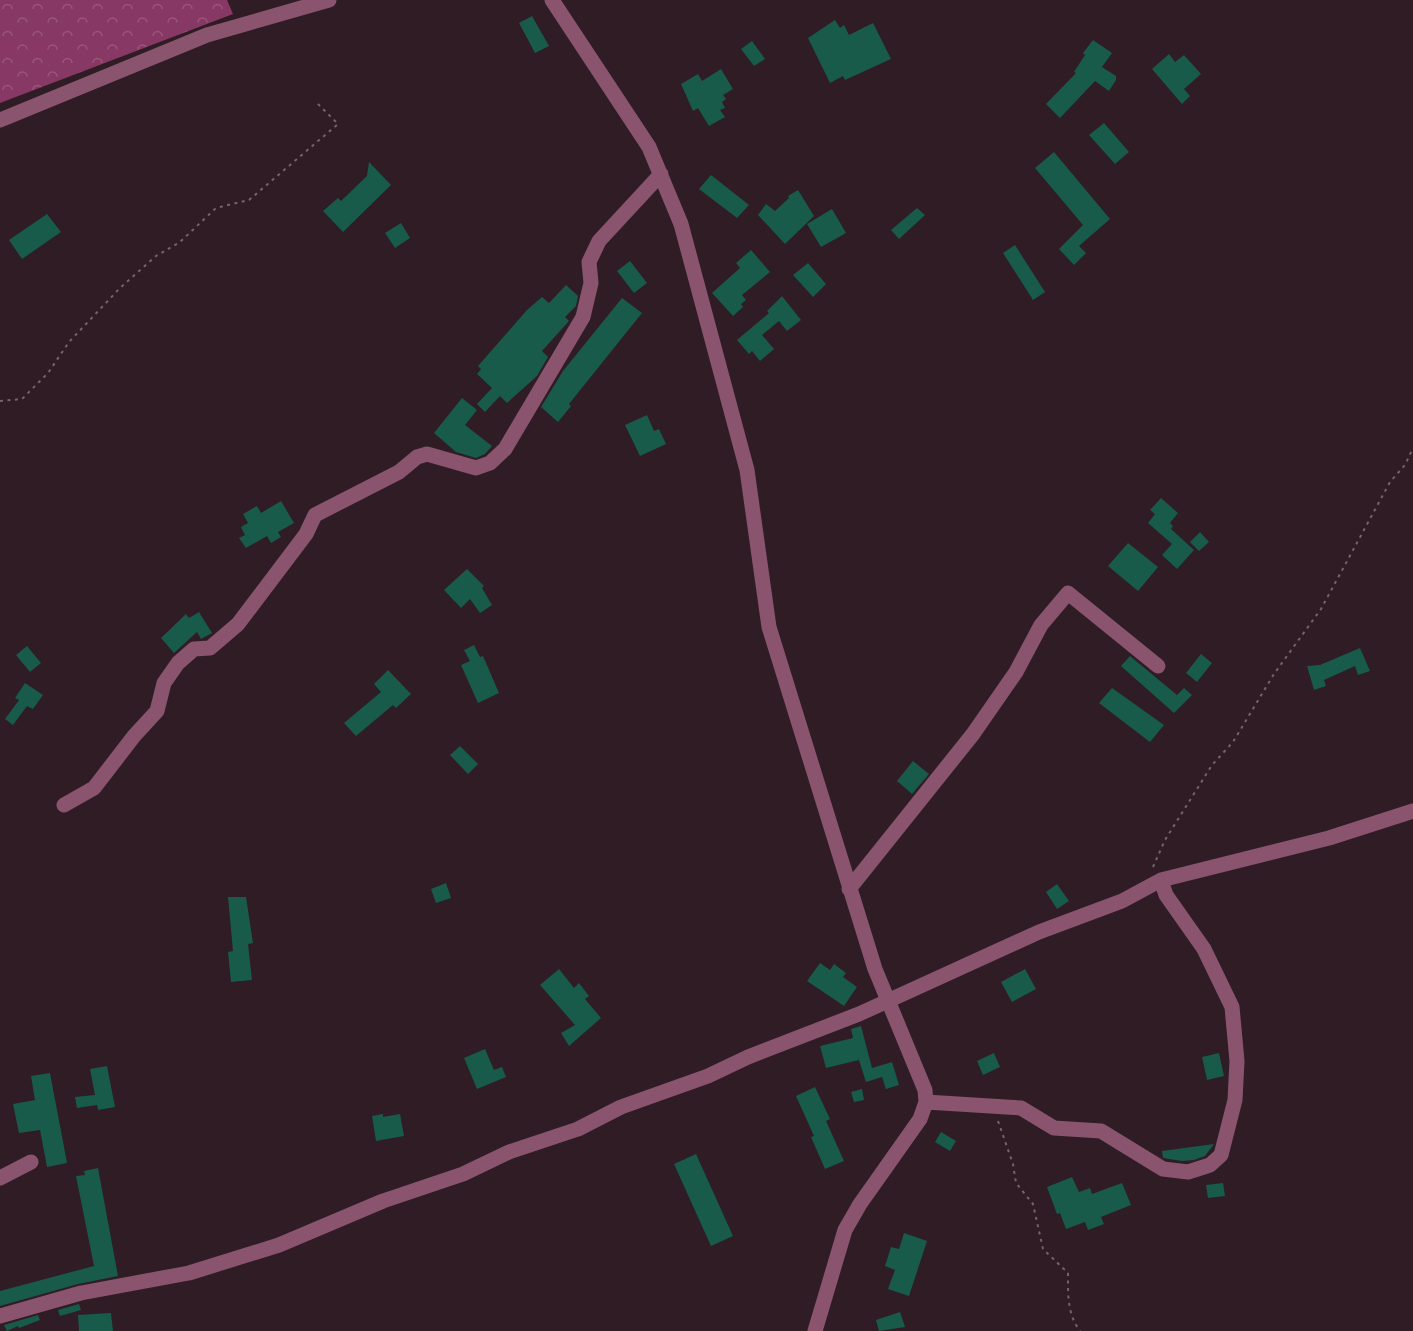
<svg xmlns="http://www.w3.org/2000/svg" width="1413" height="1331" font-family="Signika,sans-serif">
	<defs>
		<pattern id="forest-crowns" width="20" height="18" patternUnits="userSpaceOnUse" patternTransform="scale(1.5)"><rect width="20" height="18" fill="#883864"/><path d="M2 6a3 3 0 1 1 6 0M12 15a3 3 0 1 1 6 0" fill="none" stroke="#99557a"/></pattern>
	</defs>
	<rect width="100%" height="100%" fill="#2f1c25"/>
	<!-- forest -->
	<path fill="url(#forest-crowns)" d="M0,0h227l6,14 -233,89z"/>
	<!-- building -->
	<path fill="#185b4a" d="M532,16l17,30 -14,7 -16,-30z
		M835,20l5,8 4,-3 5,10 24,-12 18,36 -46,21 -2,-4 -13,7 -22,-45z
		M1093,40l19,13 -10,14 14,9v4l-7,11 -14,-10 -35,37 -14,-14 30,-31 -2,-1 11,-17 -2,-2z
		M752,41l13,18 -11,7 -13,-17z
		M1169,54l6,8 9,-7 17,19 -17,15 6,7 -8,8 -30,-35z
		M721,69l12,20 -10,6 3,4 -4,3 3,6 -5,2 5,7 -16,9 -11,-18 -5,3 -12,-27 17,-10 4,7z
		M1104,123l25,29 -14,12 -26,-29z
		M1054,152l56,67 -31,27 7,7 -12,12 -15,-16 24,-24 -48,-57z
		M369,162l22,23 -48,47 -20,-21 15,-13 3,3 26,-25z
		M711,175l38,30 -12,13 -38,-29z
		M798,190l16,26 -29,28 -27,-29 8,-11 9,7 14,-13 -1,-2z
		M917,208l8,7 -26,24 -8,-9z
		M832,209l14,24 -25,14 -14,-23z
		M47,214l14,18 -39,27 -13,-19z
		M401,223l9,15 -15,10 -10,-15z
		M1015,245l30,47 -12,8 -30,-47z
		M751,250l19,22 -28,23 4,5 -5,4 2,3 -10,9 -21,-23 28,-25 -4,-5z
		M630,261l17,22 -13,10 -17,-22z
		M808,263l18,21 -13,13 -20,-22z
		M566,285l12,11 -2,10 -11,11 4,4 -27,30 6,6 -11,19 -30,27 -7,-7 -15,16 -8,-8 15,-16 -15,-14 4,-5 -3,-3 49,-56 15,-13 7,6z
		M782,296l19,24 -14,11 -8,-10 -17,14 12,14 -14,12 -8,-10 -3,3 -12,-14 32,-27 -2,-2z
		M622,298l20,15 -73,91 2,2 -13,16 -17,-15 22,-36z
		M462,398l15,12 -12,15 27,21 -7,8 -9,4 -20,-6 -22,-19z
		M647,415l7,16 5,-2 7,15 -26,12 -15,-31z
		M1161,498l17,15 -8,10 3,3 -2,3 23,21 -17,19 -15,-14 10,-11 -24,-21 7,-9 -5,-4z
		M281,501l13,22 -16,9 3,5 -10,6 -4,-7 -21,12 -7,-10 6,-3 -4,-8 7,-4 -5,-9 14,-8 4,7z
		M1200,532l9,10 -10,9 -9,-9z
		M1128,543l30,24 -20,24 -30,-25z
		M467,569l17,17 -2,2 10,17 -12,8 -10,-14 -9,9 -17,-18z
		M199,612l13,21 -11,6 -4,-7 -23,21 -13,-15 25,-24 3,4z
		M474,645l6,12 3,-1 16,37 -21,10 -17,-38 9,-4 -6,-11z
		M27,646l14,17 -11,9 -14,-17z
		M1360,648l10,23 -12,4 -3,-9 -31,14 2,6 -12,4 -7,-24 13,-1z
		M1201,654l11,9 -15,19 -11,-9z
		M1130,656l47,39 7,-7 8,7 -18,18 -53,-47z
		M388,670l23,24 -15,14 -3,-3 -37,31 -12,-13 37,-31 -7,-8z
		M25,683l18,12 -10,14 -6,-3 -14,19 -8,-6 14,-19 -4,-2z
		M1112,688l52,37 -14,17 -51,-39z
		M460,746l18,18 -10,10 -18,-19z
		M913,761l16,13 -17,20 -15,-13z
		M446,883l5,15 -15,5 -5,-14z
		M1057,884l12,17 -12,8 -11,-17z
		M228,897h18l7,46 -5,1 4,36 -21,2 -3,-30 5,-1z
		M820,963l10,7 4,-6 12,9 -3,4 14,10 -13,19 -37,-25z
		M559,969l15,19 5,-5 10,13 -4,3 16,19 -32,28 -8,-13 14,-8 -35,-40z
		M1025,969l11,20 -24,13 -11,-20z
		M861,1026l11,42 20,-6 7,23 -13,4 -4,-12 -16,5 -7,-22 -33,8 -6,-22 33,-8 -2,-9z
		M485,1049l9,21 8,-3 4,10 -29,12 -13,-31z
		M994,1053l6,14 -17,8 -6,-14z
		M1219,1053l5,23 -17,4 -5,-23z
		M107,1066l8,41 -17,3 -1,-5 -20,3 -2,-11 20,-2 -5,-26z
		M50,1073l17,90 -20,4 -7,-37 -21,3 -6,-29 22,-4 -4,-24z
		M815,1087l15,32 -4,2 18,40 -19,8 -14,-32 3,-1 -18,-40z
		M862,1089l2,11 -10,2 -3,-10z
		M383,1114v3l17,-3 4,22 -28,5 -4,-25z
		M941,1132l15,9 -6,10 -15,-9z
		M1214,1144l-9,12 -11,4 -12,1 -19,-3 -1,-7z
		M696,1154l37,82 -22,10 -37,-82z
		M98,1168l20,108 -40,8 -78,22v-15l94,-25 -18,-90 9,-1 -1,-4z
		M1072,1177l7,15 11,-4 2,6 30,-11 9,22 -30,12 3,7 -16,6 -3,-8 -19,7 -6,-16 -3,1 -10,-27z
		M1223,1183l2,13 -17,2 -2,-13z
		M904,1233l23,8 -18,55 -21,-7 7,-19 -10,-4 6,-19 8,2z
		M79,1304l2,6 -21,6 -2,-6z
		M900,1312l5,15 -26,4 -3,-11z
		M111,1313l2,18h-34l-1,-16z
		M38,1315l2,5 -21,8 -1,-2 -11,5 -3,-6z"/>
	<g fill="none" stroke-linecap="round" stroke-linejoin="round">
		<!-- path -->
		<path stroke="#75646b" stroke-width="2" stroke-dasharray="3 4.5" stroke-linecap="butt" d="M0,401l22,-2 26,-26 21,-31 51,-54 36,-32 24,-14 36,-34 33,-8 89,-76 -23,-23
			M1153,867l12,-27 47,-75 21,-23 41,-68 47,-65 69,-127 15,-17 8,-17
			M998,1121l15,43 3,19 17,21 10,45 25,24c0,21 -1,41 12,58"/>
		<!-- minor -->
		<path stroke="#8a546f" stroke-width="15" d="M552,0l97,147 32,77 66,246 22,157 106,342 50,121 1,12 -6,17 -60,85 -15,26 -30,101
			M0,120l207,-85 122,-35
			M64,805l30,-17 40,-52 23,-25 7,-28 14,-20 16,-14 16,-1 28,-24 68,-90 9,-19 84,-43 18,-15 10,-3 49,14 14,-5 15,-14 78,-132 8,-34 -2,-21 10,-21 62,-67
			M849,889l124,-155 43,-62 25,-47 27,-32 90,73
			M926,1102l95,6 33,20 47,3 62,38 25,3 22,-7 11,-10 14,-55 2,-39 -5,-54 -28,-58 -38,-54 -5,-15
			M0,1178l31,-16
			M0,1316l81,-23 108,-20 90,-28 104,-44 80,-27 46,-22 69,-23 43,-22 87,-31 40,-19 111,-43 180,-82 83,-31 39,-21 168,-42 84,-27"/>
	</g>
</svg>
